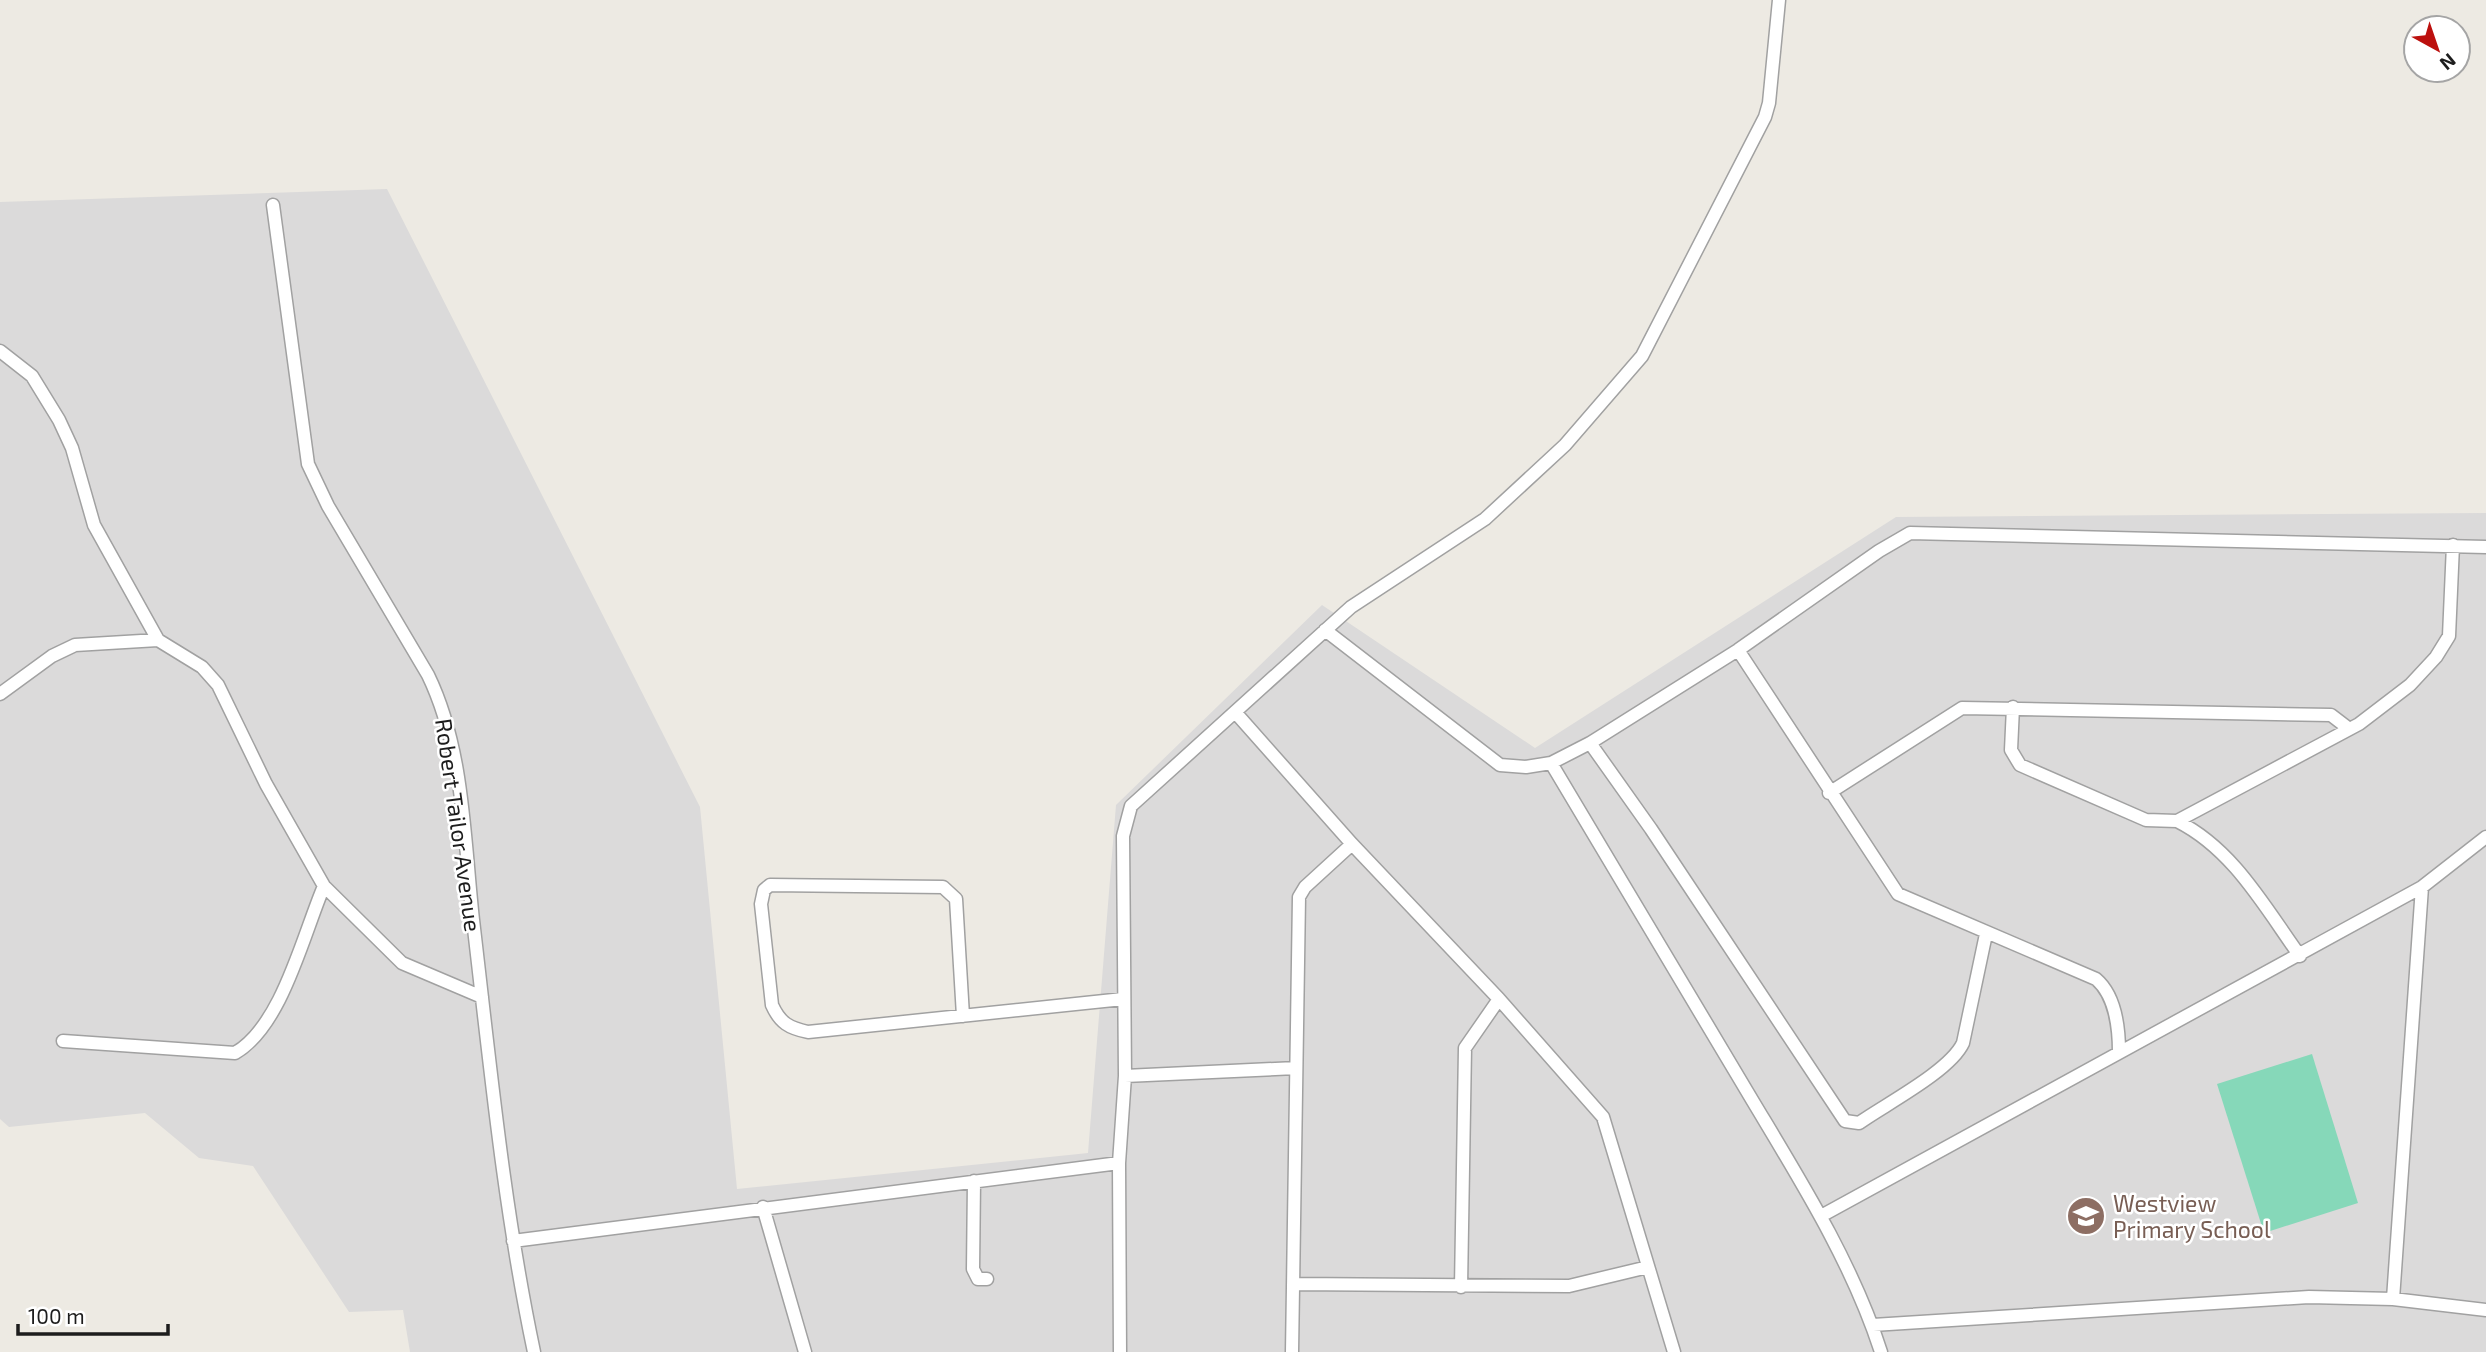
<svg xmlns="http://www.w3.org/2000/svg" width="2486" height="1352" font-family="'Exo 2',sans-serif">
	<rect width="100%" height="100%" fill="#edeae3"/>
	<!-- residential -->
	<path fill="#dbdada" d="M387,189l313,618 37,382 351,-36 28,-348 206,-200 213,143 361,-231 590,-4v839h-2076l-7,-42 -54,2 -96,-146 -54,-8 -54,-45 -136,14 -9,-8v-917z"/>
	<!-- pitch -->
	<path fill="#86d8b9" d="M2312,1054l46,149 -94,30 -47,-149z"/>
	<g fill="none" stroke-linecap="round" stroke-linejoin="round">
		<defs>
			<path id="minor" d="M273,205l35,259 20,42 100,169c36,74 36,164 45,245 17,144 31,290 61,432
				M0,351l32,25 27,44 13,28 22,77 64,115 44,27 16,18 48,99 58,102 78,77 80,34
				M1325,630l175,135 26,2 25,-4 39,-20 148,-93 141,-99 31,-18 576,14
				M1738,650l160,244 198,85c19,16 23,49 23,73
				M0,694l52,-38 23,-11 83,-5
				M2013,707l-2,43 9,15 126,55 31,1 182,-97 51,-39 26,-28 13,-21 4,-91
				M1235,712l117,132 147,155 104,118 71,235
				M1590,743l61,86 194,292 14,2c27,-19 91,-52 104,-80l23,-109
				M1551,763c64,106 127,214 191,320 51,86 108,173 139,269
				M1829,793l133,-85 369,7 17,13
				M2177,821c56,28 87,85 123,135
				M963,1016l-7,-117 -13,-12 -173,-2 -6,5 -3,14 11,101c8,18 17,23 36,27l315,-33
				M63,1041l172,12c47,-27 68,-118 89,-167
				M1125,1076l171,-8
				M974,1181l-1,88 5,10h9
				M763,1207l42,145
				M1821,1216l601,-329 64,-50
				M513,1241l606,-78
				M1293,1284l276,2 79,-19
				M1461,1287l4,-239 34,-49
				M2393,1299l29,-412
				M1873,1325l436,-28 84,2 93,11
				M1120,1352l-1,-189 6,-87 -2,-240 8,-30 220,-199 134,-88 80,-74 77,-89 123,-239 4,-14 10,-103
				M1292,1352l7,-455 6,-10 47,-43"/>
		</defs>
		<!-- minor casing -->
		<use href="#minor" stroke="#a1a1a1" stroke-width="15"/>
		<!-- minor -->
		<use href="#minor" stroke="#fff" stroke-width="12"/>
	</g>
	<!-- icons -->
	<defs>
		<symbol id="school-disc" viewBox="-11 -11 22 22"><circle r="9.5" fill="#8d6e63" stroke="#fff"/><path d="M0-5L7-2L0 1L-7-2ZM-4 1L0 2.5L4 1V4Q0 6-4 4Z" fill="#fff"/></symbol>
	</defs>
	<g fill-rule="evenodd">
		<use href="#school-disc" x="2064" y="1194" width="44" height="44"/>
	</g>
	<g text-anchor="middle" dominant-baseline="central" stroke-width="5" stroke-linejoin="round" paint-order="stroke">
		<!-- street labels -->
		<g font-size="23" fill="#1d1d1d" stroke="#fff">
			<text transform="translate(459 825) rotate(82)">Robert Tailor Avenue</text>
		</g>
		<!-- education labels -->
		<g font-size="23" fill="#785e54" stroke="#fff" text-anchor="start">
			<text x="2113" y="1203">Westview<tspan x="2113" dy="26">Primary School</tspan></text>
		</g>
	</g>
	<!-- north arrow -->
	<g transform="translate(2437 49) rotate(140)"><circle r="33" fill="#ffffff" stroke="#a5a5a5" stroke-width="2"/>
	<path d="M0-5L12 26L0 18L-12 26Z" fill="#bc100e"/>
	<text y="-10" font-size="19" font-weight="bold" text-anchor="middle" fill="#1d1d1d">N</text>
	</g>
	<!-- scale -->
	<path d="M18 1324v10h150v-10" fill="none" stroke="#1d1d1d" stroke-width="3.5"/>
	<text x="28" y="1324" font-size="21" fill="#1d1d1d" stroke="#ffffff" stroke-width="5" paint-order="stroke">100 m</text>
</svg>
